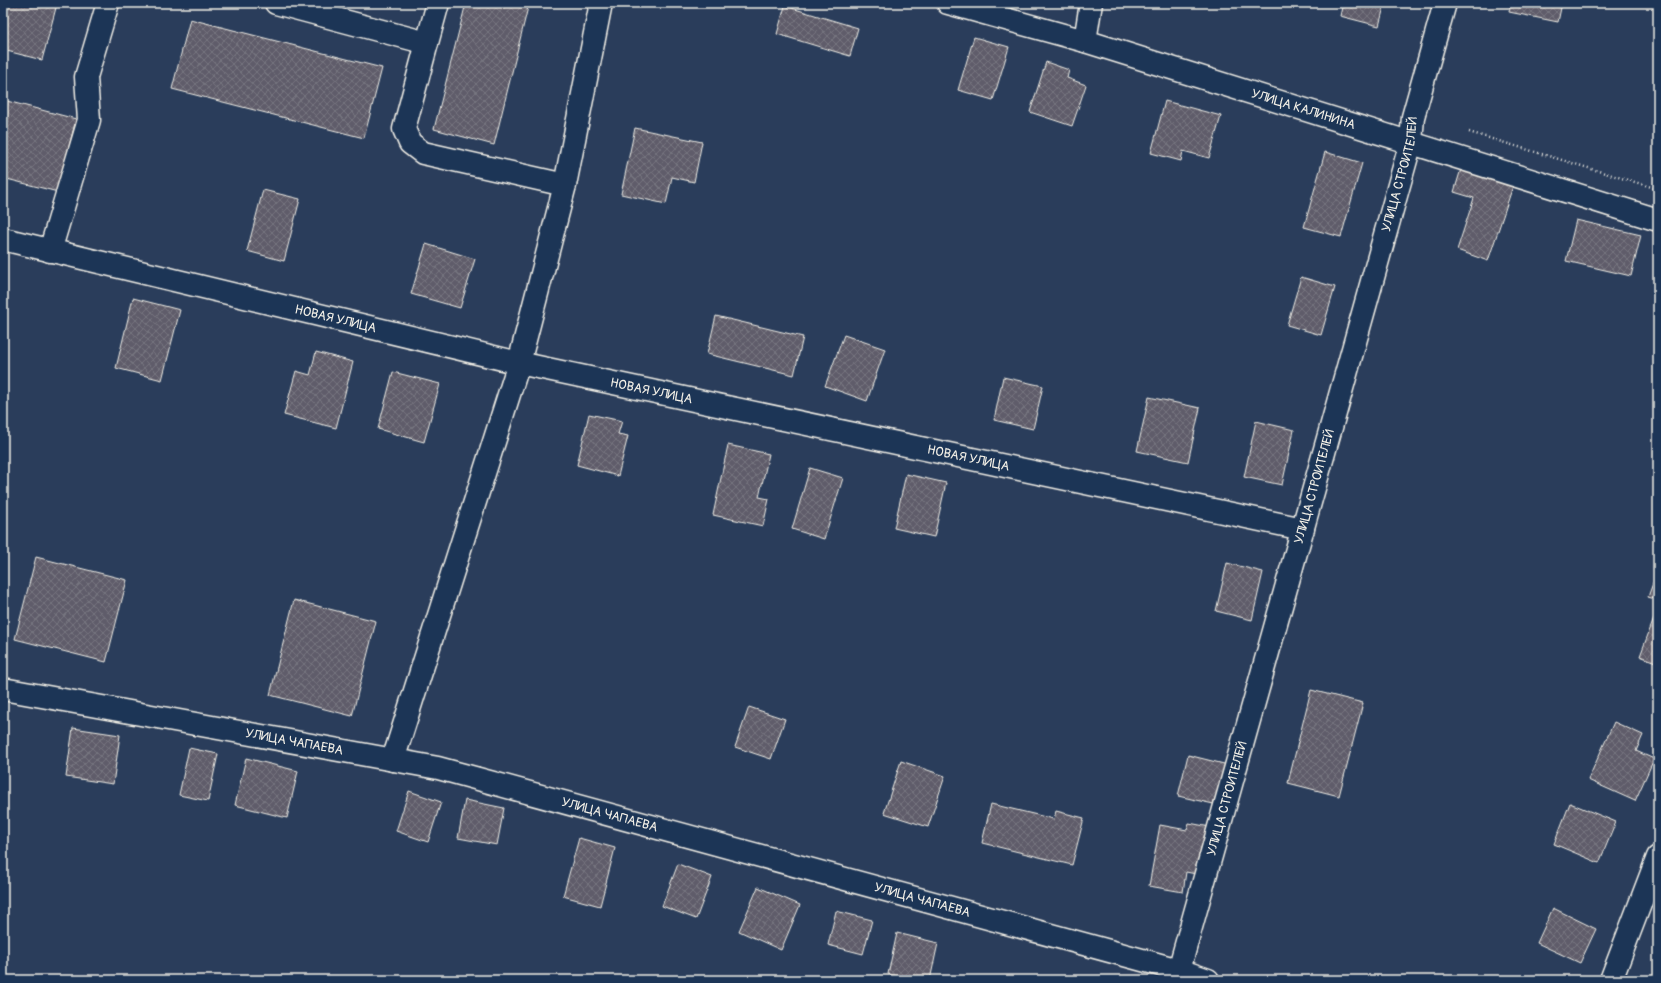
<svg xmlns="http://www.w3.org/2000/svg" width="1661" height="983" font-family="Pangolin,sans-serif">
	<defs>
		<pattern id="building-cross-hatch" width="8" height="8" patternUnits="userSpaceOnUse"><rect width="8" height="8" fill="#5e5c6a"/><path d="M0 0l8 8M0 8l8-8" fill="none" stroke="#76747f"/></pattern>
	</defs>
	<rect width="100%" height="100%" fill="#2a3d5b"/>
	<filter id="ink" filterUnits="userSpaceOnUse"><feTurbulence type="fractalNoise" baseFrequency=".025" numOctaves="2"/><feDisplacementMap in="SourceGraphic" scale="8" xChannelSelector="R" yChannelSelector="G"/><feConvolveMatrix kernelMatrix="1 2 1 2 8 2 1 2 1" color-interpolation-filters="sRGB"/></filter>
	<g filter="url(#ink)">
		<!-- building -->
		<path fill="url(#building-cross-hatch)" stroke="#f4f1e8" d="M3,3l54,1 -15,56 -39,-10z
			M466,3h63l-35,142 -60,-16z
			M1343,3h42l-6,23 -39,-10z
			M1511,3h51l-4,19 -49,-10z
			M785,6l73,22 -8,28 -73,-22z
			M190,19l192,49 -18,70 -192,-49z
			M974,37l35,10 -16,53 -35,-10z
			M1046,62l23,8 -2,8 19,7 -14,41 -42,-14z
			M3,100l73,19 -18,73 -55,-14z
			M1165,101l56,15 -12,42 -26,-7 -2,10 -30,-8z
			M635,128l67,14 -8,40 -22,-5 -6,27 -45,-10z
			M1325,152l37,11 -21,74 -37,-10z
			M1461,169l52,17 -25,75 -31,-11 17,-52 -20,-6z
			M263,190l37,9 -16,62 -37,-10z
			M1576,220l65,15 -10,41 -65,-15z
			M426,244l49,15 -15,49 -49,-14z
			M1301,277l34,10 -14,48 -34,-10z
			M133,298l47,12 -18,70 -46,-12z
			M716,316l87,21 -9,38 -87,-21z
			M844,335l41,14 -18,52 -42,-15z
			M316,352l37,10 -17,66 -52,-13 12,-44 14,4z
			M393,372l47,12 -16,58 -46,-13z
			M1003,377l40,9 -10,43 -39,-9z
			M1149,397l51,11 -12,54 -51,-11z
			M589,414l33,7 -4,13 10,2 -10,40 -41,-11z
			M1256,421l38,9 -12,55 -38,-8z
			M728,445l41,9 -10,43 10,2 -6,27 -50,-11z
			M810,468l33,10 -19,61 -32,-10z
			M906,474l40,9 -12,54 -40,-9z
			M36,557l91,23 -21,82 -91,-23z
			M1227,563l36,9 -11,48 -36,-9z
			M1658,569v31l-10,-3z
			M294,600l82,21 -24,95 -82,-21z
			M1655,616l3,1v46l-18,-7z
			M1311,690l52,13 -24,93 -51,-13z
			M749,707l36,12 -14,40 -36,-12z
			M1614,722l29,13 -7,16 18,8 -19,42 -47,-21z
			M73,728l47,7 -7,49 -47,-7z
			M189,748l29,6 -10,47 -29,-6z
			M1188,755l40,10 -10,40 -40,-9z
			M246,758l52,13 -11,47 -52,-13z
			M901,761l44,15 -17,51 -44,-14z
			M409,791l32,11 -13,40 -32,-11z
			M465,800l39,8 -7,37 -39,-7z
			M1570,803l46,19 -17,41 -45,-19z
			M991,804l63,15 2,-8 28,7 -12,47 -90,-22z
			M1189,823l21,4 -9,48 -15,-3 -3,20 -34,-6 11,-61 27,5z
			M579,838l36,10 -15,58 -37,-10z
			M678,864l34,13 -16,42 -34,-13z
			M758,887l42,18 -19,45 -42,-19z
			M1553,908l43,21 -16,34 -43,-20z
			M836,911l36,9 -9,34 -35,-9z
			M897,933l41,10 -8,37h-16l-26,-6z"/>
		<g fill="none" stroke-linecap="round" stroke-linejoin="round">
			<defs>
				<g id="minor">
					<path d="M276,3l151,40 11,-40"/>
					<path id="s1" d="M948,3l137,38 573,179"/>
					<path d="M1085,41l6,-38"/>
					<path d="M427,43l-23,86 6,14 13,10 142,32"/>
					<path id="s2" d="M3,239l516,124 784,166"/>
					<path d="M50,251l39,-131 -3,-43 22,-74"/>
					<path id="s3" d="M3,689l435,79 741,202 29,10"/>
					<path d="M393,760l126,-397 46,-178 36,-182"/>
					<path id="s4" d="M1179,970l232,-828 2,-25 32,-114"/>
					<path d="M1611,980l47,-123"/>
				</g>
			</defs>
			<!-- minor casing -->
			<use href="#minor" stroke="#f4f1e8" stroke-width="25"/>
			<!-- path -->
			<path stroke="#f4f1e8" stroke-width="2.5" stroke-dasharray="1 3" stroke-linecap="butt" d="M1469,132l189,57"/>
			<!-- minor -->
			<use href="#minor" stroke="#1d3557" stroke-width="22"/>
		</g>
	</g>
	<g text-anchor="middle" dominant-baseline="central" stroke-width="3.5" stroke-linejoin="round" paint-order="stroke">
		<!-- street labels -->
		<g font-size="13" fill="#f4f1e8" stroke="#1d3557">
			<text stroke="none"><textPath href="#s1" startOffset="371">УЛИЦА КАЛИНИНА</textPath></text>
			<text stroke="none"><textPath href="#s4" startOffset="826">УЛИЦА СТРОИТЕЛЕЙ</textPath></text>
			<text stroke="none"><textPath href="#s2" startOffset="342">НОВАЯ УЛИЦА</textPath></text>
			<text stroke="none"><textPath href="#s2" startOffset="666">НОВАЯ УЛИЦА</textPath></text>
			<text stroke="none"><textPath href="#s2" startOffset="990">НОВАЯ УЛИЦА</textPath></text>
			<text stroke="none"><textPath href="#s4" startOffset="502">УЛИЦА СТРОИТЕЛЕЙ</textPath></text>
			<text stroke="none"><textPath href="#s3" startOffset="296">УЛИЦА ЧАПАЕВА</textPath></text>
			<text stroke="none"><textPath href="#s4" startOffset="178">УЛИЦА СТРОИТЕЛЕЙ</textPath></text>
			<text stroke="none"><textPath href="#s3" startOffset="620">УЛИЦА ЧАПАЕВА</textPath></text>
			<text stroke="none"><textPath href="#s3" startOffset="944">УЛИЦА ЧАПАЕВА</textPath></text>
		</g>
	</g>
	<!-- margin -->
	<rect width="1661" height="983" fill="none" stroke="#1d3557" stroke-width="16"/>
	<rect x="8" y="8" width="1645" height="967" fill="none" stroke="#f4f1e8" stroke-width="1.5" filter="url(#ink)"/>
</svg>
